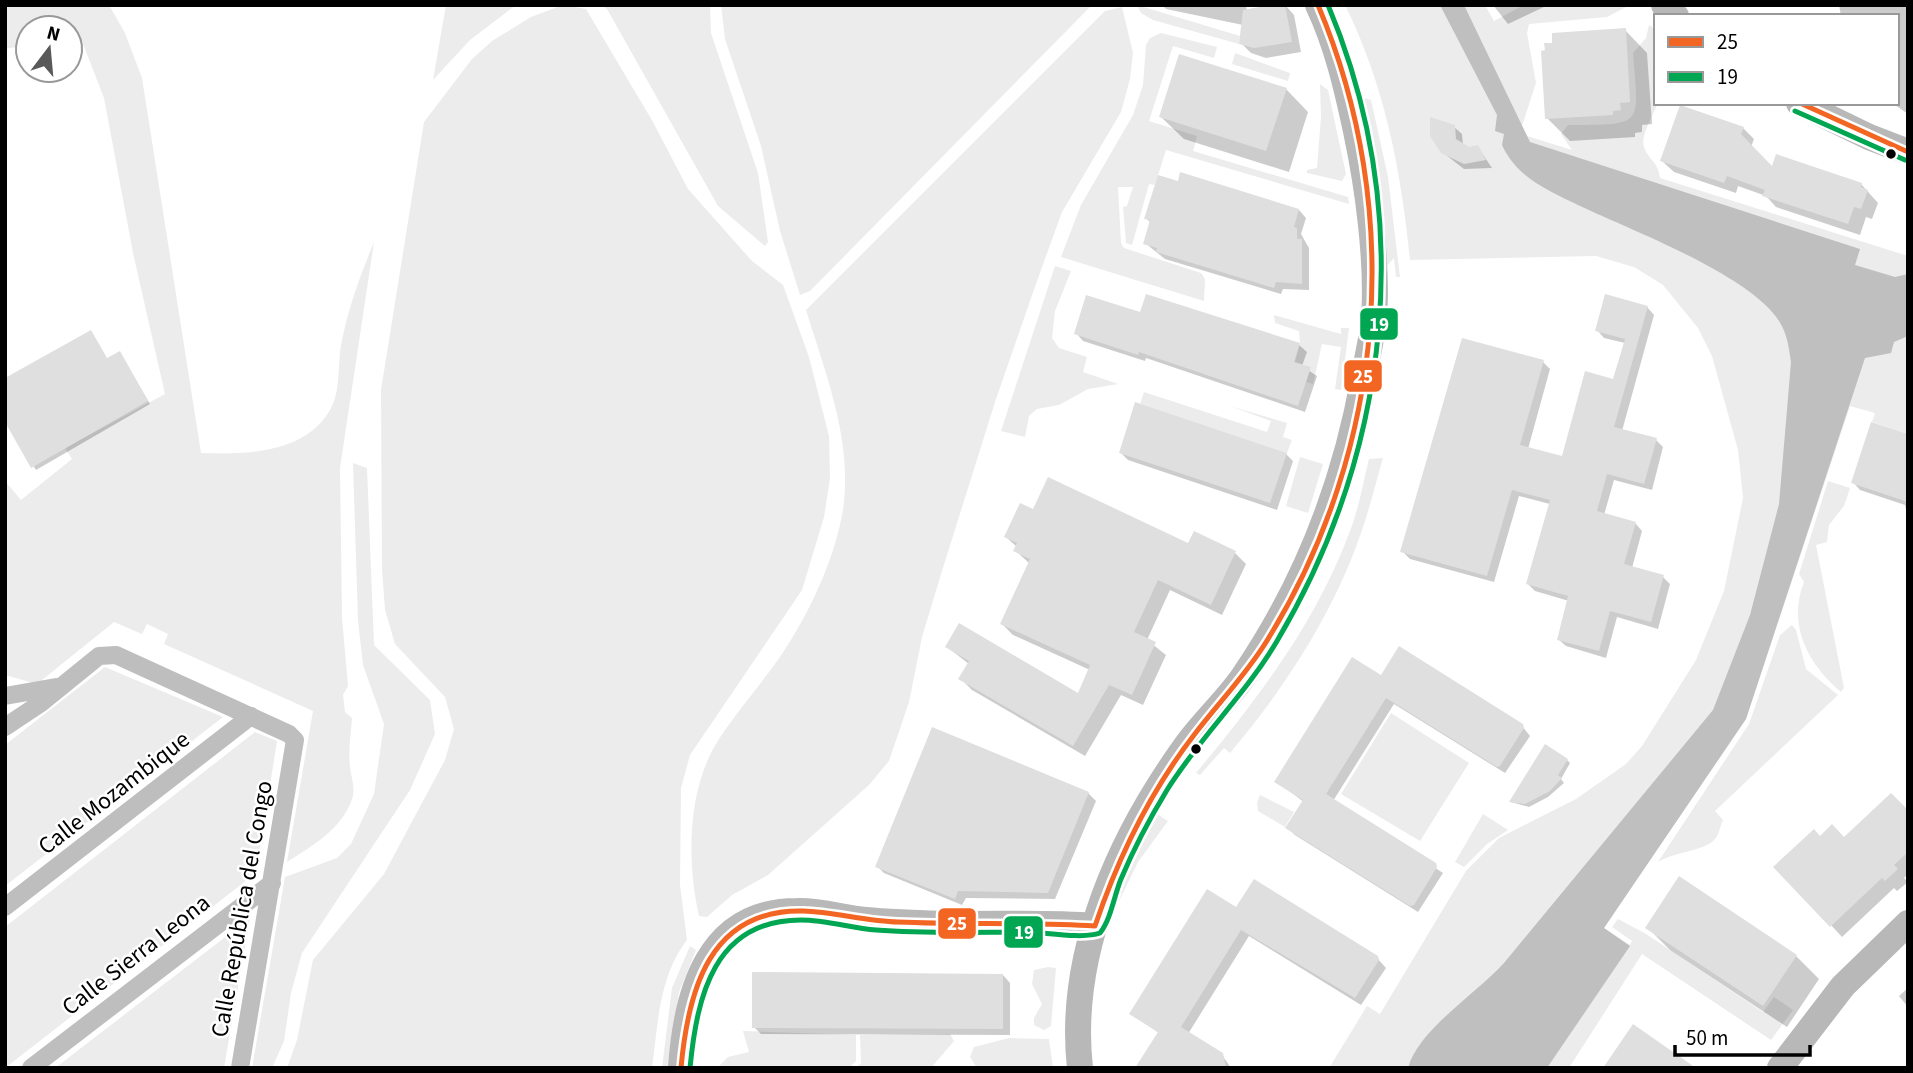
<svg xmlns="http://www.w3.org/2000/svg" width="1913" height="1073" font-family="'Source Sans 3',sans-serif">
	<rect width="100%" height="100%" fill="#fff"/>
	<!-- green -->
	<path fill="#ececec" d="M5,5h104l16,28 17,45 59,375c47,2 110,0 132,-49 7,-17 5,-41 8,-59 7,-36 19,-69 33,-103l-34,226 2,150 6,68 -5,9 2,17 7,6c-1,16 -4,33 -2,49 1,11 6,21 2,32 -10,30 -40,47 -65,63l26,-151 -149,-67 4,-10 -21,-10 -5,10 -28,-12 -77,62 -32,-9v-194l16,19 51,-41 -7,-11 100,-54 -32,-141 -29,-155 -24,-62 -10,2v-10h-42v17l-23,4z
		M446,5h70l-46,35 -37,40z
		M563,5l23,4 67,113 35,67 64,72 31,24 26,72 20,79 1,42 -6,39 -22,73 -112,165 -9,33 -1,97 7,55c-28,36 -29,84 -35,128h-365l10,-28 16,-80 71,-86 61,-114 9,-31 -9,-32 -50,-53 -10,-34 -3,-41 -1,-179 43,-268 48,-63 20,-18 39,-24z
		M601,5h109l1,28 47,140 10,69 -3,4 -47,-40 -111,-197z
		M721,5h371l-282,286 -10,4 -20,-64 -19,-85 -36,-107z
		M1137,5l103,31 -1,8 -86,-24 -12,-7z
		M1345,5h140l9,16 30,-16h106l-23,12 -78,7 -2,9 9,50 -14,43 5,10 45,14 -11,-16 7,-9c76,-1 71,3 65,-72l13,-15 3,-13 7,5v73h2c-4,11 -18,33 -14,44 5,14 14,14 16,31l248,78v178l-36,-12 3,-9 -25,-7 -104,313 -142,209 26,17 2,-4 -20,-14 6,-8 28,15 117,78 11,-15 19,13 -22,30 -129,-86 -73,114h-240l38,-62 13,8 86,-143 33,-33 77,-39 50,-35 16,-18 54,-86 28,-69 19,-93 -5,-48 -26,-94 -14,-28 -35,-43 -29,-18 -38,-11 -186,4c-9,-90 -25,-174 -65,-255z
		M1122,7l11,46 -3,26 -9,33 -59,100 -25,69 -41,118 -54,172 -20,66 -13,65 -20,59 -20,24 -101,90 -36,20 -25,22 -8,-1c-12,-53 -12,-124 17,-172 19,-31 45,-59 66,-90 28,-42 56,-101 62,-152 7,-66 -19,-130 -38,-192l299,-299z
		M1161,33l56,14 -3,11 -41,-12 -24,75 48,15 -4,15 155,46 1,7 -183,-54 -11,35 -6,-1 -17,61 -6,-2 -3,-36 4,-1 6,-19h-15l3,56 3,5 77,25 4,6 -1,22 -143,-44 20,-52 52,-90 10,-30 3,-40 4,-7z
		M1235,53l55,20 -2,8 -56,-17z
		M1320,84l8,6 18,84 -4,7 -35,-8v-3l10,-2 4,-51z
		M1359,96l12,4 17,77 12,100h-4l-2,-19 -12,13z
		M1055,266l16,5 -16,40 -3,27 7,10 28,9 -4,15 35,12 -30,5 -29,16 -22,4 -8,7 -4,21 -24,-6z
		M1274,315l67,19v-6h8l-8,62 -6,-1 6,-42 -19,-3 -9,40 -7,-2 4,-15 -15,-5 5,-19 -1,-12 -24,-8z
		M1144,392l123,40 4,-11 -41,-15 57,17 -4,14 9,3 -5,13 -147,-49z
		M1300,457l23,7 -15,49 -22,-7z
		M1383,458c-7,24 -13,49 -21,72 -27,81 -77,158 -132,223l-6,-5 -24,27 -4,-2c62,-75 120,-150 154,-242 9,-23 13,-49 19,-72z
		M353,463l14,5 7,177 56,55 5,34 -25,56 -108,163 -11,40 -7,48 -12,27h-20l33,-191 52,-19 14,-14 23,-50 10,-70 -21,-59 -5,-44z
		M1828,481l22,7 -6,18 -15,19 -2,17 -11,3 28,143 -3,4c-33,-28 -54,-67 -37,-110l-5,-8z
		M1792,625l4,5 10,39 32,26 -123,116 8,9c-3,6 -4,16 -9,20 -10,11 -41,12 -56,22l91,-138 31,-89z
		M105,667l118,50 -218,169v-141z
		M1391,713l78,50 -49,78 -79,-47z
		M255,732l22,9 -21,132 -251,195v-141z
		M1260,795l34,17 -9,15 -27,-16 -1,-8z
		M1157,814l11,7 -30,41 -20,41 -4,-2c12,-31 28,-57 43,-87z
		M1483,814l25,16 -21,14 -23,23 -9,-5z
		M250,918l-26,150h-169z
		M690,946l6,4 -17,42 -10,76h-7l10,-80z
		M1048,967l8,1 -5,58 -7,4 -10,-5v-7l8,-14 -10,-20 2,-14z
		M743,1031l113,4v26l-7,7h-132l11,-11 21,-5z
		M950,1034l4,7 -23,27h-75l5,-5 -1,-28z
		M1009,1038l40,1 4,29h-76l-7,-11 4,-10z"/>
	<!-- water -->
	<path fill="#bfbfbf" d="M1440,5h24l66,137 330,107 -5,16 40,12 13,-3v62l-14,6 -3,11 -26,5 -119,361 -142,209 26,18 -83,122h-139c10,-38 69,-75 96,-105l209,-253 37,-95 29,-111 12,-142c-2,-14 -4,-29 -12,-41 -29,-46 -148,-91 -199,-115 -32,-16 -63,-28 -78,-61l2,-11 -9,-3 2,-16z"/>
	<!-- shadow -->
	<path fill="#0003" d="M1162,5h84l1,6 38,-6 9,10 7,37 -35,6 -15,-5 -10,-10 2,-18 -77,-16z
		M1493,5h55l-40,19z
		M1839,5h69v109l-16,-11h5v-87h-56z
		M1625,30l22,23 5,71 -10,1v7l-7,1v4l-65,4 -23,-23v-66z
		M1286,89l22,23 -19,60 -105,-33 -23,-22z
		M1454,127l8,7 1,11 6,4 9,-2 14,21 -28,1 -18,-14z
		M1743,128l11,11 -3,8 22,22 88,15 17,19 -6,16 -6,-2 -6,18 -84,-28 -10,-11 -28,-10 -2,7 -62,-21 -12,-11z
		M1299,210l7,8 -5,16 8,14v42l-26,-1 -2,5 -116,-35 -20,-16 6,-20 -5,-5z
		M1647,307l7,8 -32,116 34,9 7,7 -11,43 -38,-10 -10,35 31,8 7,8 -10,37 31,9 7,7 -12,45 -41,-12 -11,41 -40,-12 -8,-7 11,-38 -34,-10 -7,-7 22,-80 -31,-8 -25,86 -84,-23 -8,-8 141,-189 7,7 -22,80 35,9 52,-77 10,-38 -21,-5 -7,-8z
		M1141,315l158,30 8,7 -5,14 15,10 -12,36 -159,-54 -1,3 -62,-20 -7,-8z
		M120,353l30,51 -114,66 -29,-48 -2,1v-43l103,-20z
		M1908,436v82l-3,-13 -45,-15 -7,-8z
		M1121,453l165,1 7,7 -16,49 -149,-50z
		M1033,511l202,42 11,11 -24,51 -52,-25 -23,50 19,15 -23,50 -22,-10 -36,61 -113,-66 -11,-11 8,-15 -22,-17 132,48 11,-25 -77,-35 -11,-11 27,-61 -14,-13 2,-3 -11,-10z
		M1381,677l141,49 8,10 -25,37 -111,-69 -61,97 110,72 -25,39 -123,-77 -7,-7 16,-26 -27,-20z
		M1567,760l3,3 -9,16 3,4 -16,14 -19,10 -18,-5z
		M1088,793l8,8 -41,98 -89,-1 -4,7 -78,-32 -7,-7z
		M1908,812v62l-4,4 4,4 -11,9 -3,-3 -52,49 -11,-12 14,-86z
		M1679,879l117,77 23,23 -32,48 -117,-77 -23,-23z
		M1237,909l140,49 9,10 -25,37 -112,-69 -61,98 34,21 9,13h-94l22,-35 -28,-19z
		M1003,975l7,8v52l-249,-1 -7,-7z
		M1908,988v19l-9,-11z"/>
	<!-- building -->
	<path fill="#dfdfdf" d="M1270,5h15l7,37 -38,6 -15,-4 4,-34z
		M1626,28l4,74 -10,1 1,7 -8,1v4l-68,4 -4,-68 4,-1 -1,-7h8v-10z
		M1179,54l108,34 -21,63 -107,-34z
		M1680,105l64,22 -3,7 31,32 4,-12 86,29 -1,4 7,3 -7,19 -7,-2 -6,17 -86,-28 3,-6 -38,-14 -3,7 -64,-22z
		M1430,117l25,8 1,14 13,8 9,-2 8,15 -22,4 -23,-11 -11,-17z
		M1180,172l119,37 -5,18 3,1v11h5v45l-26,-2 -2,6 -118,-36 1,-4 -14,-4 7,-24 -6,-1 14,-44 20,6z
		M1146,294l154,49 -6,19 17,5 -13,39 -159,-54 -1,3 -64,-21 12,-39 54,17z
		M1605,294l43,12 -34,121 43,11 -13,46 -37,-10 -10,37 39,11 -12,42 40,11 -13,47 -41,-11 -11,40 -42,-11 11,-44 -42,-12 24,-84 -38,-10 -25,86 -87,-24 62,-214 82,22 -24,85 42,11 23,-85 28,8 12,-40 -30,-8z
		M91,330l16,28 13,-7 28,50 -117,67 -26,-46v-44z
		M1135,402l152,51 -17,50 -151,-50z
		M1871,422l37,12v68l-57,-19z
		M1048,477l140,66 6,-12 42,20 -25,54 -53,-25 -24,52 22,10 -24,53 -23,-10 -36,61 -115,-67 11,-18 -24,-14 14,-24 119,70 12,-28 -90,-41 30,-65 -17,-8 4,-8 -13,-6 16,-34 13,6z
		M1399,646l124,78 1,4 -24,38 -3,1 -111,-69 -60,96 110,69 1,4 -23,38 -4,1 -125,-78 18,-28 -29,-18 78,-125 29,18z
		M932,727l157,65 -41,101 -90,-2 -3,8 -80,-32z
		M1545,744l23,15 -10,16 4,3 -12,13 -25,13 -16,-2z
		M1891,793l17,17v42l-14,13 4,4 -13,12 -3,-3 -52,49 -57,-60 41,-38 6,7 12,-12 12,13z
		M1679,876l118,79 -34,51 -118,-78z
		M1254,879l124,77 1,4 -24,38 -114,-68 -60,97 42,26 3,15h-91l23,-36 -29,-18 78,-125 29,18z
		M752,972l251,2v55l-251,-1z
		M1633,1024l63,44h-93z"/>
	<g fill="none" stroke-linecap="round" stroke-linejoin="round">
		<!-- street -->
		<path stroke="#bebebe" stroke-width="18" d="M5,696l51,-9
			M5,727l36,-24 58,-47 17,-1 173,79 6,6 -55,328
			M5,907l246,-191
			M31,1068l241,-185"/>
		<!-- secondary -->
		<path stroke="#b8b8b8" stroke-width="26" d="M1664,5l12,11
			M1799,103l70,34 39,15
			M681,1068c5,-74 26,-157 116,-157 23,-1 46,7 69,9 17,2 35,2 53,3 59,3 117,-2 176,3
			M1080,1068c-13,-116 41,-233 108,-325 17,-23 39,-43 55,-66 62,-91 102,-193 121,-301 3,-19 8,-38 10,-57 4,-56 -6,-132 -18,-188 -9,-42 -19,-86 -38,-126
			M1780,1068l63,-82 65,-63"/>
		<defs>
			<path id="bus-1" d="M1800,103l108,49
				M681,1068c7,-77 28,-159 122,-157 31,1 63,10 95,11 65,3 131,0 197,4 23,-68 55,-134 99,-191 25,-33 53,-61 74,-96 118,-191 137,-428 50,-634"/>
			<path id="bus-2" d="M1795,111l110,49
				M690,1068c7,-72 24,-148 111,-148 25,0 50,8 75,10 51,4 103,2 155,2 18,1 53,7 69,1 11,-14 14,-37 21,-54 13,-31 29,-61 46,-89 33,-53 79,-96 110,-149 115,-194 139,-426 51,-636"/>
		</defs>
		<!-- bus-1 casing -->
		<use href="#bus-1" stroke="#fff" stroke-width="10"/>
		<!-- bus-2 casing -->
		<use href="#bus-2" stroke="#fff" stroke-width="10"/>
		<!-- bus-1 -->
		<use href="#bus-1" stroke="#f26522" stroke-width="5"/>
		<!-- bus-2 -->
		<use href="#bus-2" stroke="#00a651" stroke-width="5"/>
	</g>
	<!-- markers -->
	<g fill="#000" stroke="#fff" stroke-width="2.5">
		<circle cx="1891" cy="154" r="6"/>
		<circle cx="1196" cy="749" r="6"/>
	</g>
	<g text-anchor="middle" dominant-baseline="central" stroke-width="5" stroke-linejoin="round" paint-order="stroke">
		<!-- street labels -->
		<g font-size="24" fill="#000" stroke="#fff">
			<text transform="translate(114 793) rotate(-38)">Calle Mozambique</text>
			<text transform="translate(242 909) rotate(-80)">Calle República del Congo</text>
			<text transform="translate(136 955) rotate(-38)">Calle Sierra Leona</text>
		</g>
	</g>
	<g stroke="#fff" stroke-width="2.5">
		<rect x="1359" y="307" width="40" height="34" rx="7" fill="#00a651"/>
		<rect x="1343" y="359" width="40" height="34" rx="7" fill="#f26522"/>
		<rect x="937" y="907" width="40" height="33" rx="7" fill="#f26522"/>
		<rect x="1003" y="915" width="41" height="34" rx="7" fill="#00a651"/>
	</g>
	<g font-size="19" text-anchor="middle" font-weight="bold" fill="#fff">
		<text x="1379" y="331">19</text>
		<text x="1363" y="383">25</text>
		<text x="957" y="930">25</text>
		<text x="1024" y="939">19</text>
	</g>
	<!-- border -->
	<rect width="1913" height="1073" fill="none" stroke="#000000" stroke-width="14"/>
	<!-- legend -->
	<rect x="1654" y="14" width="245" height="91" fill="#ffffff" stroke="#999999" stroke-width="2"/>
	<rect x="1668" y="37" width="35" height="10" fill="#f26522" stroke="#999999" stroke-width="2"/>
	<text x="1717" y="49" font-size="21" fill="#000000">25</text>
	<rect x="1668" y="72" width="35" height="10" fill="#00a651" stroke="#999999" stroke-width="2"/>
	<text x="1717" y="84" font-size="21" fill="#000000">19</text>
	<!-- north arrow -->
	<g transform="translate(49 49) rotate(16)"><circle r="33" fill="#ffffff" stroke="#999999" stroke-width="2"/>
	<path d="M0-5L12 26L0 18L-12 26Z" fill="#595959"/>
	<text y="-10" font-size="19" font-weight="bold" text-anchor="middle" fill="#000000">N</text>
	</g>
	<!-- scale -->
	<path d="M1675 1045v10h135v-10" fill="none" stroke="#000000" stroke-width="3.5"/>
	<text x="1686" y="1045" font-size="21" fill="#000000" stroke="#ffffff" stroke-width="5" paint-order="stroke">50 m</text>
</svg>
